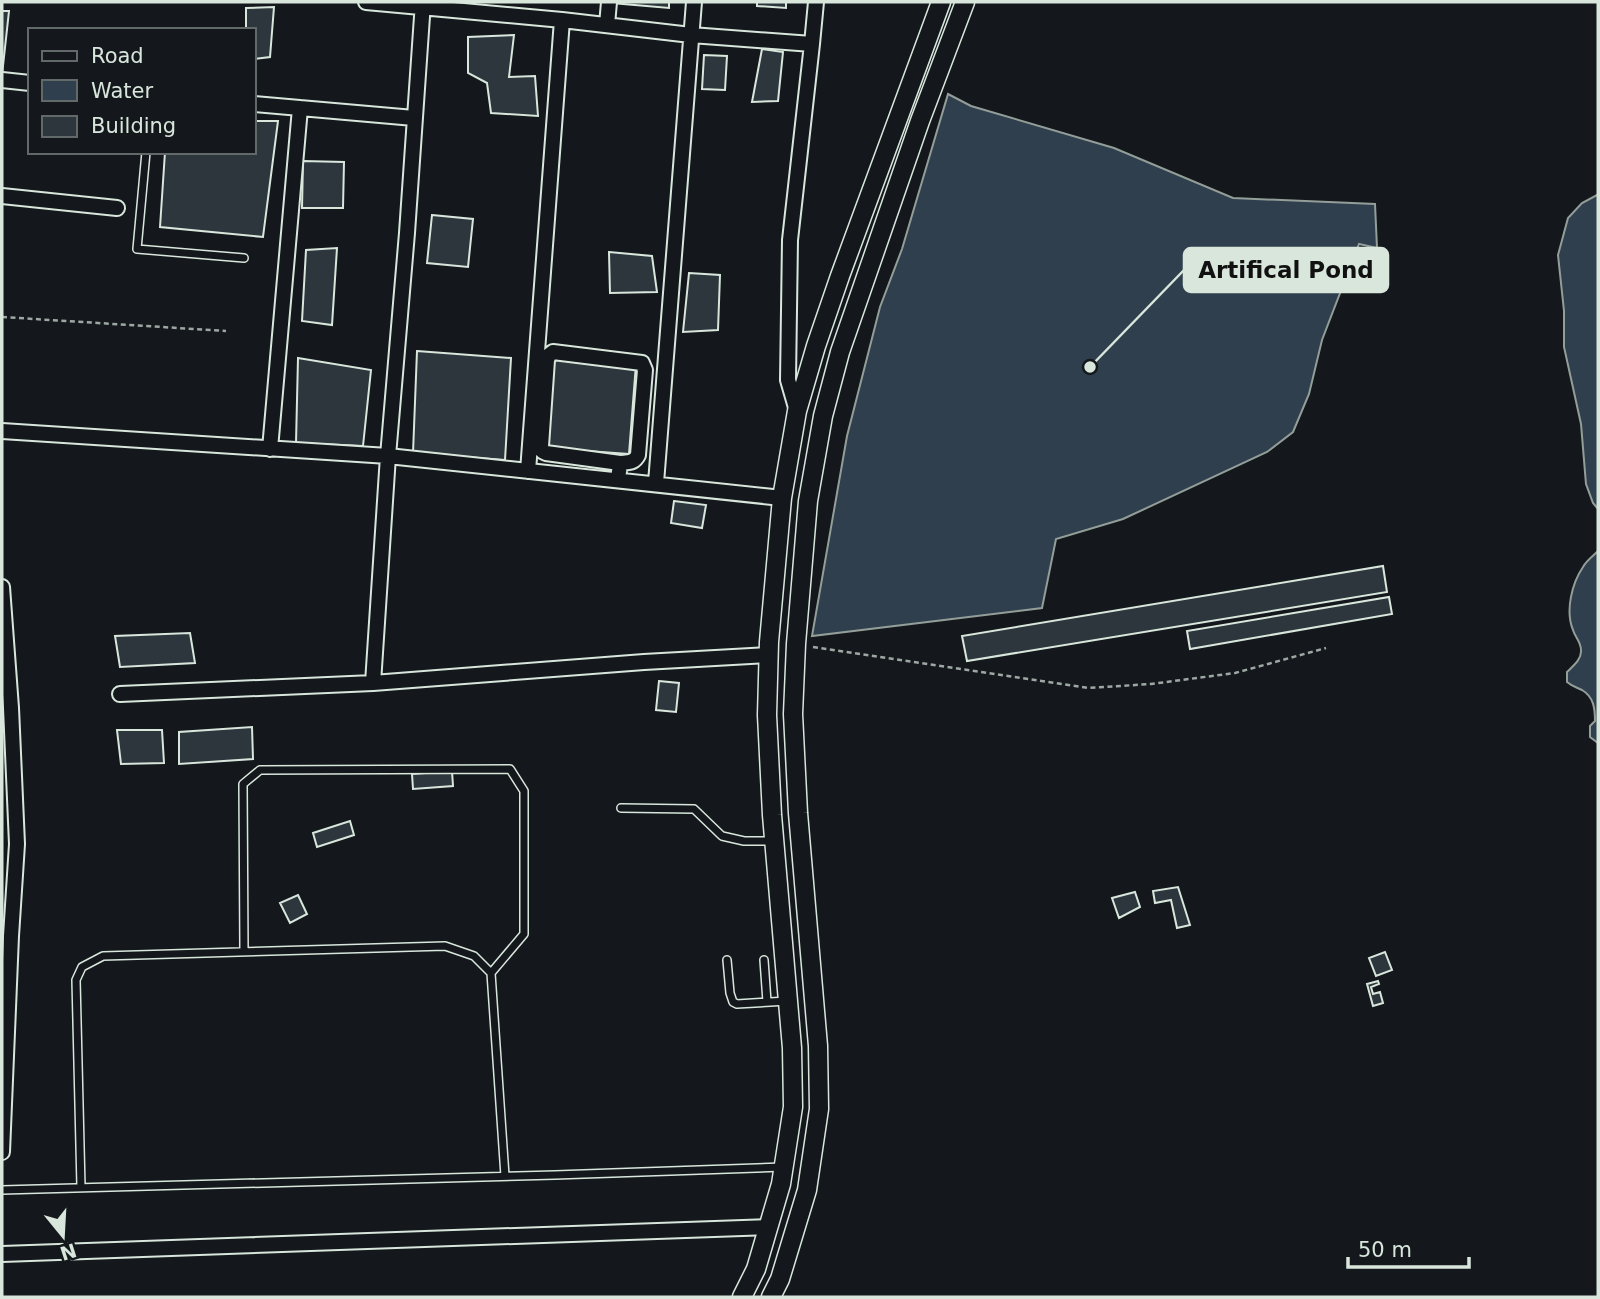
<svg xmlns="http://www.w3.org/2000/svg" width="1600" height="1299" font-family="'DejaVu Sans',sans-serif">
	<rect width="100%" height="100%" fill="#14181c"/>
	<!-- water -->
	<path fill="#2f3f4d" stroke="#939e99" stroke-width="2" d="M948,94l23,12 143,42 119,50 142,6 2,44 -18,-4 -37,96 -13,54 -16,38 -26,20 -144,67 -67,20 -14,69 -230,28 35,-200 33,-129 22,-58z
		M1597,195l1,1v313l-5,-6 -7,-19 -5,-60 -17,-77v-36l-6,-56 10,-37 14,-15z
		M1598,551v192l-8,-6v-11l5,-5c0,-12 -1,-24 -13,-31 -6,-3 -9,-3 -15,-8v-10c6,-6 15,-13 14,-22 0,-8 -6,-13 -8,-20 -8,-19 -1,-47 10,-63 3,-6 10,-11 15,-16z"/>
	<!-- building -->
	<path fill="#2c363c" stroke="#d8e6dc" stroke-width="2" d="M612,2h57v6l-57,-5z
		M757,2h29v6l-29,-2z
		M274,7l-4,50 -16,2v-29h-8v-22z
		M2,11h7l-7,64z
		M514,35l-5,42 26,-1 3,40 -47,-3 -4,-30 -19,-10v-36z
		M762,49l21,3 -5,49 -26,1z
		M704,55l23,1 -2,34 -23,-1z
		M254,121h24l-15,116 -103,-10 5,-75h89z
		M303,161l41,1 -1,46h-41z
		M432,215l41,4 -5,48 -41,-4z
		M337,248l-5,77 -30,-4 4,-71z
		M609,252l43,4 5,36 -47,1z
		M689,273l31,2 -2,55 -35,2z
		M417,351l94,7 -6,102 -92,-7z
		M298,358l73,12 -8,76 -67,-3z
		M552,358l84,6 -7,90 -84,-6z
		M674,501l32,4 -4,23 -31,-5z
		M1383,566l4,26 -420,69 -5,-25z
		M1389,597l3,17 -202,35 -3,-18z
		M190,633l5,30 -75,4 -5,-31z
		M659,681l20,2 -3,29 -20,-2z
		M252,727l1,32 -74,5v-32z
		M117,730h45l2,33 -43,1z
		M452,771l1,15 -40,3 -1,-15z
		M350,821l4,14 -37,12 -4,-14z
		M1178,887l12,38 -13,3 -6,-28 -16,3 -2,-12z
		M1135,892l5,15 -21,11 -7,-20z
		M298,895l9,19 -17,9 -10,-20z
		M1385,952l7,18 -16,6 -7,-18z
		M1378,981l1,3 -8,3 2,7 7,-2 3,11 -10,3 -6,-22z"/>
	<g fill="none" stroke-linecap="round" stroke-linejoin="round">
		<defs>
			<path id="service" d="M146,152l-9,97 107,9
				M621,808l73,1 28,27 22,5h29
				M244,952l-1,-168 17,-14 250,-1 14,22v143l-33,39
				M727,960l3,33 3,9 4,2 50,-3
				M764,960l3,42
				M81,1187l-5,-207 6,-13 21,-11 342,-10 29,10 17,17 14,203
				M2,1190l553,-15 228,-8"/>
			<path id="minor" d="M366,2l196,18 129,15 121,9
				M607,25l2,-23
				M2,80l28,3
				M254,104l160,14
				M2,196l115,12
				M797,411l-9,-31 2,-140 22,-196 4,-42
				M2,431l386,25 394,42
				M270,449l30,-341
				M528,471l34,-451
				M618,480l2,-17c9,-1 14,0 18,-8l7,-85 -3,-7 -89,-11 -4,3 -2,5 -6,86 1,5 4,2 74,10
				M656,483l38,-481
				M2,587l9,121 6,136 -6,92 -9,216
				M373,683l15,-227 19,-223 16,-231
				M120,694l253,-11 271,-21 125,-7
				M2,1254l766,-27"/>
			<path id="tertiary" d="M742,1297l14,-28 25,-85 12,-77 -1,-59 -20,-233 -5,-100 2,-73 13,-144 15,-87 19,-65 24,-70 101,-274
				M771,1297l9,-18 27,-89 12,-81 -1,-63 -20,-233 -5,-99 3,-70 12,-143 15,-85 17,-64 80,-231 45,-119"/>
		</defs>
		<!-- service casing -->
		<use href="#service" stroke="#d8e6dc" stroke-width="10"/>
		<!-- minor casing -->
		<use href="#minor" stroke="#d8e6dc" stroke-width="18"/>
		<!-- tertiary casing -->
		<use href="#tertiary" stroke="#d8e6dc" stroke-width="21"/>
		<!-- path -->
		<path stroke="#9da8a2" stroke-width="2.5" stroke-dasharray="5 3.5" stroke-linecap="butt" d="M2,317l224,14
			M813,647l275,41 63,-4 84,-11 91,-25"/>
		<!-- service -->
		<use href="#service" stroke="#14181c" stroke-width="7"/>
		<!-- minor -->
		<use href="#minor" stroke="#14181c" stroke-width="14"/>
		<!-- tertiary -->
		<use href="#tertiary" stroke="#14181c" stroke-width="18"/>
	</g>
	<!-- callouts -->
	<path fill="none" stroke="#d8e6dc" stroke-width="2.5" d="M1090 367L1184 270"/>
	<circle fill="#d8e6dc" stroke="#14181c" stroke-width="2.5" cx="1090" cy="367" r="7"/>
	<rect fill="#d8e6dc" stroke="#d8e6dc" stroke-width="2.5" x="1184" y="248" width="204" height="44" rx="7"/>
	<g font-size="23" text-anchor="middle" font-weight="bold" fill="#111">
		<text x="1286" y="278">Artifical Pond</text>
	</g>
	<!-- border -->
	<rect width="1600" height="1299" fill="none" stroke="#d8e6dc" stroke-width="7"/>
	<!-- legend -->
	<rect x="28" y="28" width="228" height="126" fill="#14181c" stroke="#626a69" stroke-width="2"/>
	<rect x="42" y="51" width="35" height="10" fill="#14181c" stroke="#626a69" stroke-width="2"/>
	<text x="91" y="63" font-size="21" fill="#d8e6dc">Road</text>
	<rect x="42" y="80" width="35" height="21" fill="#2f3f4d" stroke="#626a69" stroke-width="2"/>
	<text x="91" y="98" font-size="21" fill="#d8e6dc">Water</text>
	<rect x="42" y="116" width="35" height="21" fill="#2c363c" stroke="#626a69" stroke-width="2"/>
	<text x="91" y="133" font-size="21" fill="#d8e6dc">Building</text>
	<!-- north arrow -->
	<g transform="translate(63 1236) rotate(162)" stroke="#14181c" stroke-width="5" paint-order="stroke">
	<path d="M0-5L12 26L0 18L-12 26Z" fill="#d8e6dc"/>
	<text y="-10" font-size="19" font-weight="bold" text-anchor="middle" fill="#d8e6dc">N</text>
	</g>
	<!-- scale -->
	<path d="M1348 1257v10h121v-10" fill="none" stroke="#d8e6dc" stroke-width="3.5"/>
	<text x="1358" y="1257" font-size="21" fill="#d8e6dc" stroke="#14181c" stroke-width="5" paint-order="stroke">50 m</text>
</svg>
